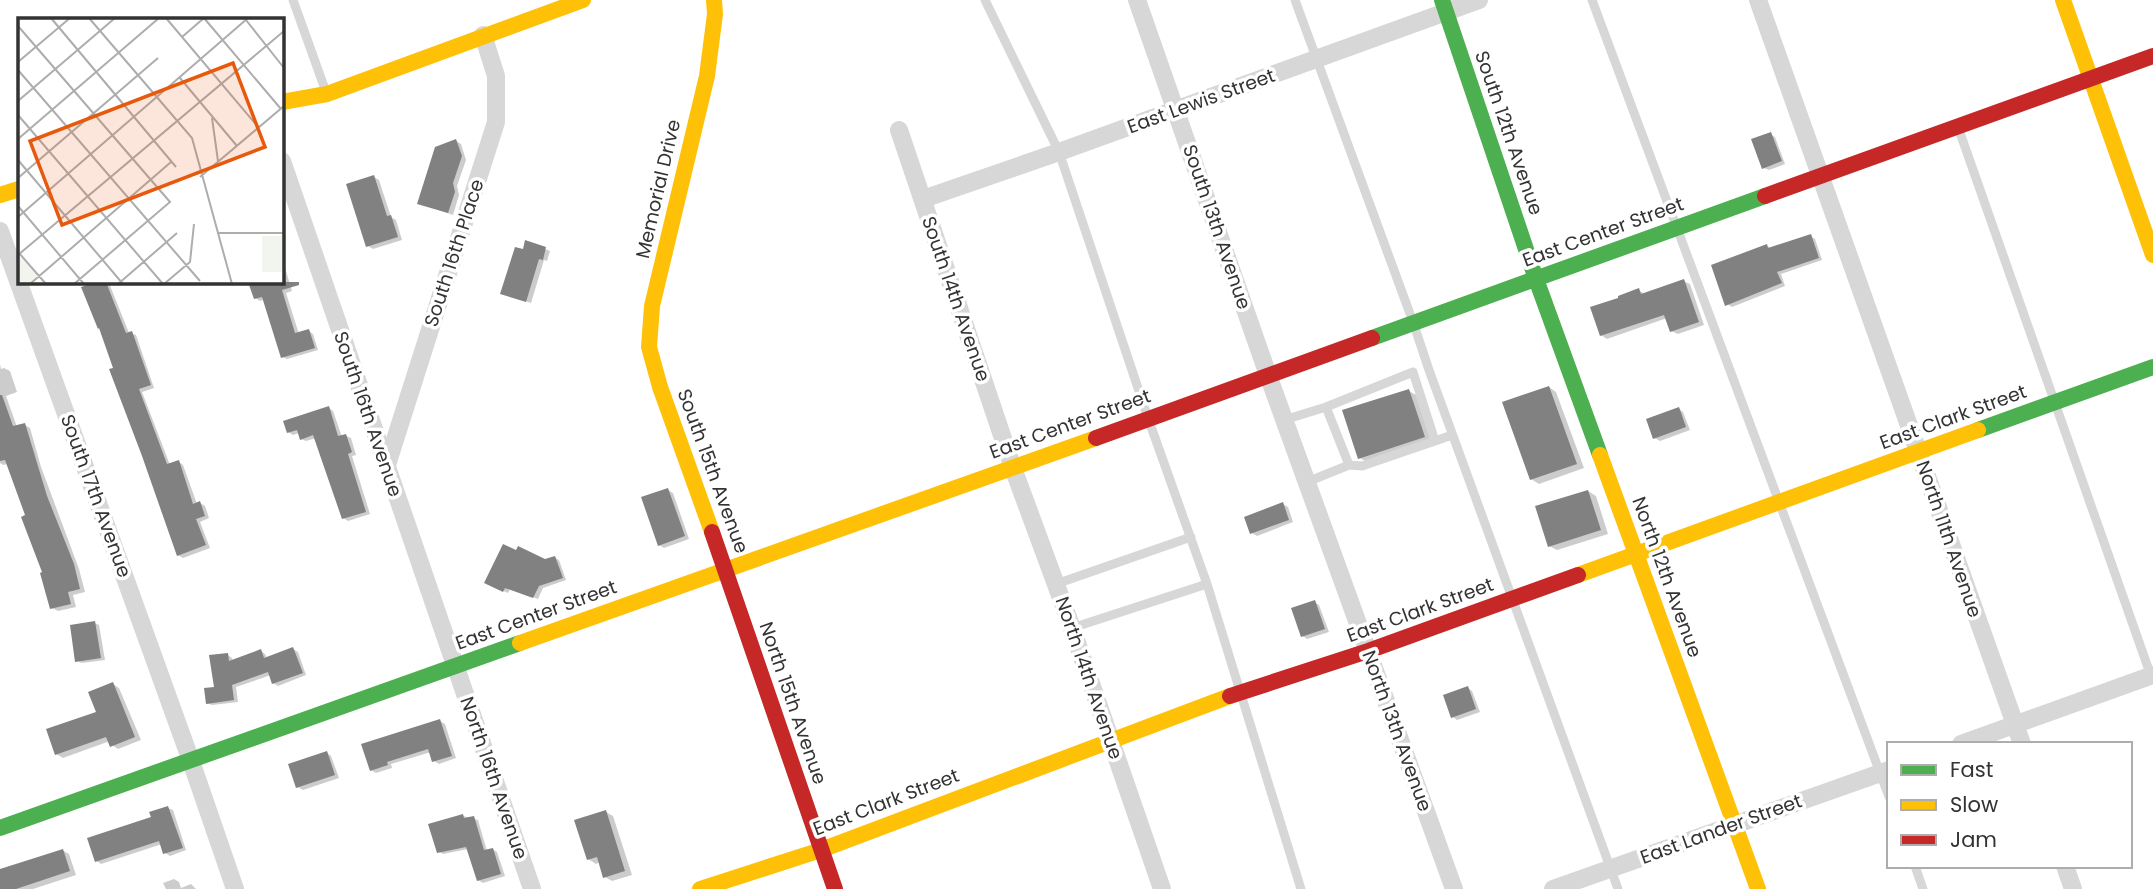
<svg xmlns="http://www.w3.org/2000/svg" width="2153" height="889" font-family="Poppins,sans-serif">
	<rect width="100%" height="100%" fill="#fff"/>
	<!-- shadow -->
	<path fill="#0003" d="M1770,134l5,3 10,27 -16,6 -5,-2z
		M456,141l5,3 5,16 -9,26 2,9 -6,20 -29,-10z
		M374,177l5,3 12,37 5,3 6,20 -29,9 -5,-3z
		M1810,236l5,3 7,21 -41,14 4,12 -53,21 -5,-3 39,-59 6,4z
		M527,242l23,9 -3,10 -3,-1 -13,43 -28,-9z
		M282,258l10,33 -6,2 13,41 10,-3 4,3 5,16 -31,9 -4,-2 -18,-58 -5,2 -5,-3 -5,-16h32z
		M1683,281l7,3 14,41 -26,9 -7,-3 -4,-13 -60,21 -6,-4 20,-36 17,-9 7,4z
		M101,282l8,1 20,50 7,2 18,53 -12,4 28,73 9,-3 4,3 14,39 3,-1 5,3 4,12 -9,4 10,26 -27,10 -5,-3 -63,-186 -31,-81z
		M0,364l1,5 3,-1 6,3 7,21 -11,4 11,31 8,-2 5,3 11,39 38,102 6,23 -12,3 3,12 -18,4 -6,-3 -7,-34 -17,-58 -20,-52 -5,1 -3,-2z
		M1549,387l7,5 28,76 -45,16 -8,-5z
		M1409,391l7,4 15,46 -64,21 -7,-4z
		M329,408l4,3 9,26 4,-1 5,2 5,17 -4,1 18,58 -22,7 -5,-3 -27,-80 -10,3 -5,-2 -2,-6 -6,2 -5,-3z
		M1679,409l4,3 7,18 -30,11 -5,-3z
		M668,490l5,3 16,46 -25,9 -5,-3z
		M1588,491l8,5 12,38 -51,16 -8,-4z
		M1283,504l5,3 5,15 -36,14 -5,-3z
		M555,558l4,2 7,20 -23,8 -5,11 -28,-10 -2,4 -17,-8z
		M1314,602l5,3 10,27 -22,7 -4,-3z
		M95,623l4,2 6,35 -23,3 -5,-2z
		M293,649l5,3 8,23 -28,11 -5,-3 -2,-8 -35,12 2,15 -26,3 -5,-2 9,-15 12,-33 4,3 1,3 28,-10 4,3 2,4z
		M113,684l6,4 22,52 -23,9 -6,-4 -2,-4 -47,17 -7,-4 43,-41z
		M1468,688l4,3 8,21 -23,8 -4,-3z
		M440,721l5,3 11,34 -17,6 -5,-3 -3,-9 -40,12 1,4 -16,5 -5,-3z
		M327,753l4,3 8,22 -36,12 -5,-3z
		M168,808l5,2 13,40 -16,6 -5,-3 -3,-9 -61,20 -4,-3z
		M606,812l7,4 19,59 -20,6 -7,-4 -5,-15 -4,2 -8,-5z
		M463,816l15,4 9,31 5,-2 5,3 8,24 -22,7 -5,-3 -10,-31 -25,5 -5,-3z
		M62,850l7,4 7,21 -43,14h-33v-19z
		M174,879l5,3 2,6 10,-4 5,5h-30l-3,-6z"/>
	<!-- building -->
	<path fill="#818181" d="M1771,132l11,29 -20,8 -11,-30z
		M456,139l6,17 -9,27 2,9 -7,21 -31,-9 18,-57z
		M374,175l13,41 4,-1 7,22 -32,10 -20,-63z
		M1811,234l8,24 -42,14 5,11 -57,23 -14,-41 56,-21 1,4z
		M525,240l21,7 -3,13 -4,-1 -13,43 -26,-8 15,-47 8,2z
		M1684,279l15,43 -29,10 -6,-17 -64,21 -10,-29 28,-9v-2l21,-8 2,6z
		M96,282h10l20,51 6,-2 19,54 -12,4 28,75 12,-4 14,44 7,-3 5,15 -9,3 10,26 -29,11 -35,-100 -33,-87 4,-1 -14,-40 -1,1 -17,-42z
		M248,282h51v3l-17,5 13,43 14,-4 6,19 -34,10 -19,-61 -8,2z
		M1549,386l28,78 -47,16 -28,-78z
		M1409,389l16,48 -67,22 -16,-49z
		M0,395h2l11,31 12,-3 22,73 27,68 6,25 -12,3 3,12 -21,5 -10,-36 2,-1 -21,-55 4,-2 -20,-55 -5,1z
		M329,406l9,30 8,-2 6,18 -4,2 18,58 -24,7 -29,-84 -13,5 -3,-10 -10,3 -4,-12z
		M1679,407l7,20 -33,12 -7,-20z
		M668,488l17,48 -27,10 -17,-49z
		M1588,490l13,40 -53,17 -13,-41z
		M1283,502l6,18 -39,14 -6,-17z
		M503,544l13,6 2,-4 27,13 10,-3 8,22 -24,8 -6,12 -28,-10 -2,4 -19,-9z
		M1315,600l10,29 -24,8 -10,-29z
		M95,621l6,37 -26,4 -5,-37z
		M293,647l10,26 -31,11 -4,-12 -36,13 2,15 -28,4 -2,-16 10,-1 -5,-32 19,-2 1,8 32,-12 3,9z
		M113,682l22,55 -25,10 -4,-10 -51,18 -9,-26 50,-17 -8,-20z
		M1468,686l8,23 -25,9 -8,-23z
		M440,719l12,37 -20,6 -4,-13 -41,13 1,3 -18,6 -9,-27z
		M327,751l8,24 -39,13 -8,-24z
		M168,806l15,42 -20,6 -4,-13 -64,21 -8,-24 64,-21 -2,-5z
		M606,810l19,61 -22,7 -6,-21 -10,3 -13,-40z
		M463,814l1,4 10,-2 10,34 9,-2 8,26 -24,7 -11,-34 -29,6 -9,-29z
		M63,849l7,22 -54,18h-16v-20z"/>
	<g fill="none" stroke-linecap="round" stroke-linejoin="round">
		<!-- lane -->
		<path stroke="#d7d7d7" stroke-width="9" d="M293,0l33,92
			M985,0l74,152 89,266 59,166 94,305
			M1295,0l118,322 16,48 189,519
			M1592,0l297,797
			M1958,127l194,552
			M1284,420l42,-13
			M1349,465l13,1 73,-25
			M1307,482l42,-17 -23,-58 87,-35 22,69 17,-6
			M1056,584l135,-47
			M1072,628l135,-44
			M1915,866l8,23"/>
		<!-- street -->
		<path stroke="#d7d7d7" stroke-width="18" d="M1137,0l131,375 186,514
			M1758,0l264,744
			M899,130l114,338 59,160 90,261
			M282,161c82,243 168,485 250,728
			M923,199l136,-47 420,-152
			M0,231l191,530 44,128
			M386,468l110,-346v-46l-13,-41
			M1961,744l192,-69
			M2065,866l8,23
			M1553,889l336,-119"/>
		<!-- fast -->
		<path stroke="#4caf50" stroke-width="16" d="M1442,0l94,279 64,176
			M1372,338l393,-142
			M1978,430l175,-63
			M0,828l520,-185"/>
		<!-- slow -->
		<path stroke="#ffc107" stroke-width="16" d="M2063,0l90,255
			M282,102l45,-8 256,-94
			M0,195l19,-6
			M1600,455l158,434
			M712,532l-52,-145 -11,-40 3,-41 55,-230 8,-62 -1,-14
			M1578,575l400,-145
			M520,643l576,-205
			M700,889l121,-39 409,-154"/>
		<!-- jam -->
		<path stroke="#c62828" stroke-width="16" d="M1765,196l388,-140
			M1096,438l276,-100
			M712,532l123,357
			M1230,696l138,-45 210,-76"/>
	</g>
	<g text-anchor="middle" dominant-baseline="central" stroke-width="7" stroke-linejoin="round" paint-order="stroke">
		<!-- street labels -->
		<g font-size="19" fill="#333" stroke="#fff">
			<text transform="translate(1201 101) rotate(-20)">East Lewis Street</text>
			<text transform="translate(1509 133) rotate(71)">South 12th Avenue</text>
			<text transform="translate(658 189) rotate(-77)">Memorial Drive</text>
			<text transform="translate(1217 227) rotate(71)">South 13th Avenue</text>
			<text transform="translate(1603 232) rotate(-20)">East Center Street</text>
			<text transform="translate(454 253) rotate(-72)">South 16th Place</text>
			<text transform="translate(956 299) rotate(71)">South 14th Avenue</text>
			<text transform="translate(368 414) rotate(71)">South 16th Avenue</text>
			<text transform="translate(1953 417) rotate(-20)">East Clark Street</text>
			<text transform="translate(1070 424) rotate(-20)">East Center Street</text>
			<text transform="translate(713 471) rotate(70)">South 15th Avenue</text>
			<text transform="translate(96 496) rotate(70)">South 17th Avenue</text>
			<text transform="translate(1949 539) rotate(71)">North 11th Avenue</text>
			<text transform="translate(1667 577) rotate(70)">North 12th Avenue</text>
			<text transform="translate(1420 610) rotate(-20)">East Clark Street</text>
			<text transform="translate(536 615) rotate(-20)">East Center Street</text>
			<text transform="translate(1089 678) rotate(71)">North 14th Avenue</text>
			<text transform="translate(793 703) rotate(71)">North 15th Avenue</text>
			<text transform="translate(1397 731) rotate(70)">North 13th Avenue</text>
			<text transform="translate(494 778) rotate(71)">North 16th Avenue</text>
			<text transform="translate(886 802) rotate(-21)">East Clark Street</text>
			<text transform="translate(1721 829) rotate(-20)">East Lander Street</text>
		</g>
	</g>
	<!-- overview -->
	<g transform="translate(18 18)">
		<rect width="266" height="266" fill="#fff"/>
		<path d="M244,218h21v36h-21zM0,237l21,20 -9,9h-12z" fill="#f1f5ed"/>
		<path fill="none" stroke="#adadad" stroke-width="2" d="M33,0l125,149M71,0l103,120 40,146M148,0l93,110M186,0l77,91M228,2l38,48M0,8l152,176 -96,82M164,19l22,-19M0,44l52,-44M0,52l182,211M162,60l57,68M0,83l97,-83M0,97l145,169M194,100l6,43M0,121l141,-121M0,142l105,124M182,159l84,-71M0,160l140,-120M0,188l66,78M0,199l230,-199M199,215h67M1,235l27,31M0,237l266,-224M12,266l141,-122M100,266l59,-51M146,266l26,-22 4,-38"/>
		<path fill="#e8590c" fill-opacity="0.15" stroke="#e8590c" stroke-width="3.5" d="M215,45l32,84 -203,78 -32,-84z"/>
		<rect width="266" height="266" fill="none" stroke="#333" stroke-width="3.5"/>
	</g>
	<!-- legend -->
	<rect x="1887" y="742" width="245" height="126" fill="#ffffff" stroke="#adadad" stroke-width="2"/>
	<rect x="1901" y="765" width="35" height="10" fill="#4caf50" stroke="#adadad" stroke-width="2"/>
	<text x="1950" y="777" font-size="21" fill="#333333">Fast</text>
	<rect x="1901" y="800" width="35" height="10" fill="#ffc107" stroke="#adadad" stroke-width="2"/>
	<text x="1950" y="812" font-size="21" fill="#333333">Slow</text>
	<rect x="1901" y="835" width="35" height="10" fill="#c62828" stroke="#adadad" stroke-width="2"/>
	<text x="1950" y="847" font-size="21" fill="#333333">Jam</text>
</svg>
